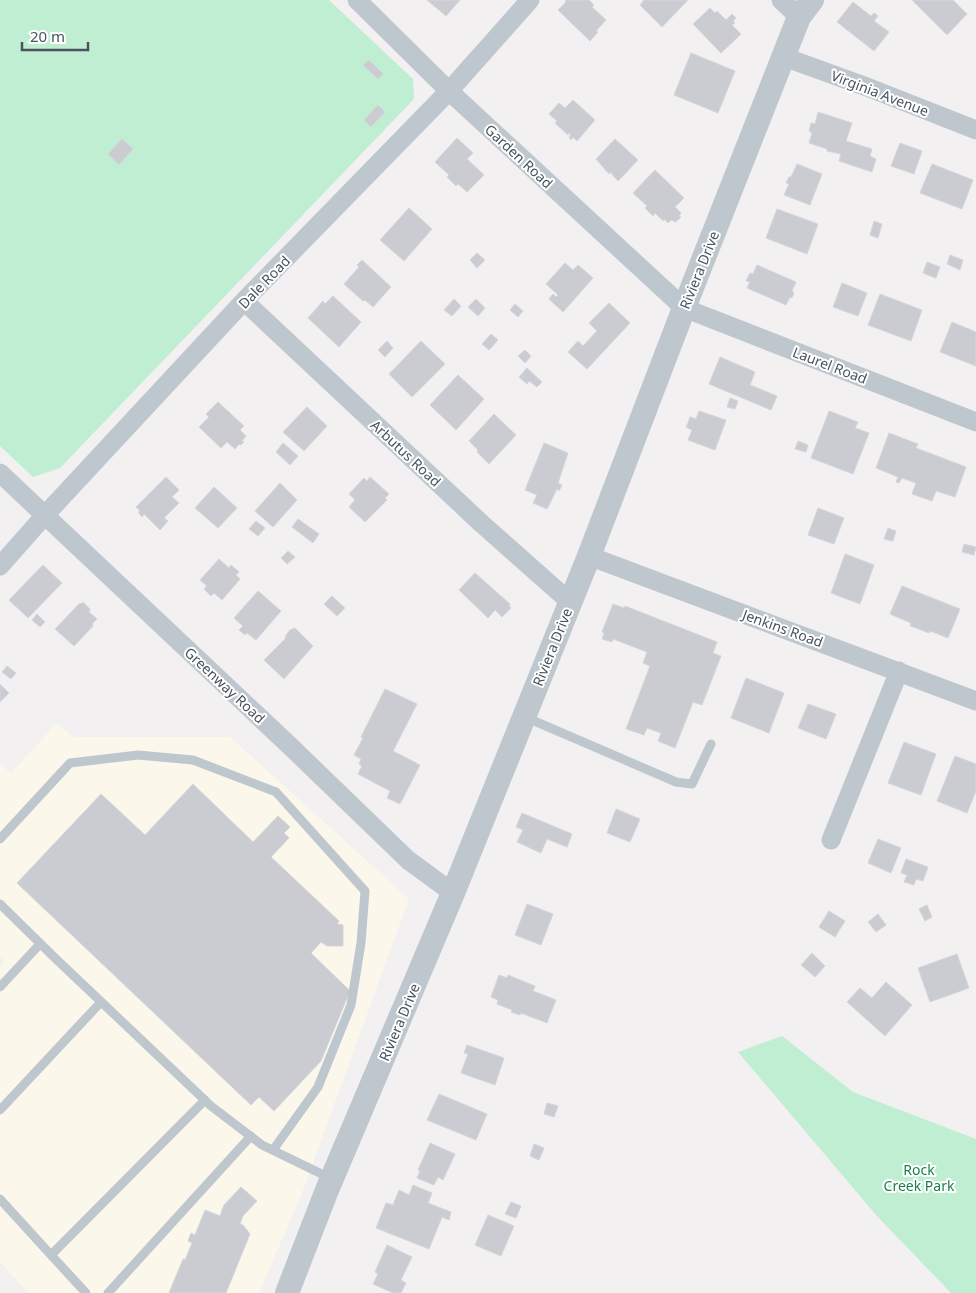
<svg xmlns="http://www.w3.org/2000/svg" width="976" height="1293" font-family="'Noto Sans',sans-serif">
	<rect width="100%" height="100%" fill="#f2f0f0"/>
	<!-- commercial -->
	<path fill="#fcf7eb" d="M57,723l16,14h157l179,162 -107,294 -43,100h-230l-29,-31v-295l4,-7 -4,-4v-192l11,9z"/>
	<!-- green -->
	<path fill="#c0eed3" d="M0,0h329l84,79 1,20 -354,369 -27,9 -33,-31z
		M782,1036l71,56 123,47v154h-25l-75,-78 -138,-163z"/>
	<!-- building -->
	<path fill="#caccd2" stroke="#d4d6db" d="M427,0h33l-14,16z
		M565,0h24l5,5 -2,2 14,13 -10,11 2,1 -8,9 -32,-31 8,-8z
		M644,0h44l-26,27 -22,-22z
		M912,0h41l14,14 -20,21z
		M853,2l18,14 3,-3 4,3 -4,5 15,11 -15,19 -37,-29z
		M710,8l5,5 2,-2 9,9 6,-6 4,4 -3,3 2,2 -3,2 9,9 -20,19 -28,-29z
		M691,53l44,18 -17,42 -44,-18z
		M369,60l14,14 -5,5 -15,-14z
		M573,100l22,20 -18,21 -4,-4 -2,3 -2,-3 2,-3 -2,-1 -1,2 -13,-12 2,-2 -8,-7 10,-11 6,5z
		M378,105l7,7 -14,15 -7,-7z
		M818,112l34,11 -6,18 26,8 -2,7 6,3 -4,13 -33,-11 2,-7 -14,-3v-2l-18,-6 3,-10 -3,-2 2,-8 4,1z
		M457,138l16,15 -6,6 17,16 -17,17 -9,-8 -2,2 -9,-9 2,-2 -14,-13z
		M122,139l11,10 -14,16 -11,-11z
		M615,139l23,21 -20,21 -8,-9 -1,2 -13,-15z
		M900,143l22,8 -8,23 -23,-8z
		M797,164l25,10 -12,31 -26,-10 5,-11 -3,-1 3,-6h2z
		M932,164l41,16 -11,29 -42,-16z
		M655,170l29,28 -9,9 6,6 -2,3 2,1 -5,5 -5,-2 -3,3 -4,-4 -1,2 -8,-8 -2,3 -8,-8 2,-2 -14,-13z
		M409,208l23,21 -28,32 -24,-21z
		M777,209l41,15 -11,30 -41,-16z
		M874,221l8,3 -4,14 -8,-3z
		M477,253l8,7 -8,8 -7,-8z
		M950,255l13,5 -3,10 -13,-6z
		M362,260l29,27 -18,20 -8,-7 -2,1 -19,-17 15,-17 -2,-2z
		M927,262l13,5 -4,11 -13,-5z
		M565,263l8,7 5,-5 15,13 -30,34 -14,-13 4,-5 3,3 2,-2 -12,-11z
		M757,265l39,17 -4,9 2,2 -2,5 -2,-1 -4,8 -39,-17 3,-6 -4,-1 4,-8 3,1z
		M842,283l25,10 -9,23 -25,-9z
		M880,294l42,16 -11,31 -43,-16z
		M333,296l28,26 -22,25 -31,-29 15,-17 2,3z
		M454,299l7,7 -9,10 -8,-6z
		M476,299l9,9 -7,8 -10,-9z
		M609,303l21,20 -43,46 -19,-17 10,-11 5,5 14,-15 -8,-8z
		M515,304l8,7 -5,6 -8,-7z
		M952,322l24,10v34l-36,-14z
		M491,334l7,6 -9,10 -7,-6z
		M387,341l6,7 -8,9 -7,-7z
		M421,341l24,23 -33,33 -23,-23z
		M525,350l6,6 -6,7 -7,-7z
		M720,357l35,15 -5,13 27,11 -6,14 -62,-26z
		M527,368l15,14 -5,5 -8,-6 -2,3 -8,-7z
		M458,375l26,24 -28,31 -26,-25z
		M730,398l8,3 -3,8 -8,-2z
		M218,402l26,24 -4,4 6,6 -4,5 2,1 -3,3 -2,-1 -4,5 -8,-7 -6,6 -22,-21 10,-10 -3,-3z
		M307,407l20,19 -23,25 -21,-19z
		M699,411l27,9 -11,30 -27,-10 4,-10 -6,-3 2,-4 2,-6 6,2z
		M829,411l29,11 -3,6 14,5 -16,41 -42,-16z
		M494,414l22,21 -27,29 -12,-12 1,-2 -9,-9z
		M889,433l29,11 -2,4 50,19 -11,30 -19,-6 -4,10 -20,-7 4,-11 -14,-5 -3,5 -3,-1 2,-5 -22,-9z
		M798,441l10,4 -2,7 -11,-3z
		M283,443l15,13 -8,9 -14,-13z
		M544,443l24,10 -10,30 4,2 -3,6 -2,-2 -10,20 -14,-6 4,-8 -12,-5z
		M166,477l13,13 -7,7 7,6 -15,15 4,3 -8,9 -16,-16 -2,3 -4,-5 2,-1 -4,-4z
		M370,477l19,17 -4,4 2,2 -22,22 -16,-15 6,-7 -6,-6 15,-16 3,3z
		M280,483l17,17 -24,27 -18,-16z
		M214,487l23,21 -19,20 -23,-20z
		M818,508l26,10 -10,26 -26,-9z
		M298,519l21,15 -6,9 -21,-16z
		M256,521l9,7 -7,8 -9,-7z
		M888,528l8,3 -3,10 -9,-2z
		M964,544l12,3 -2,8 -12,-3z
		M288,551l7,6 -8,7 -6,-6z
		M845,554l29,11 -14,39 -29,-11z
		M219,559l10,9 2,-3 8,7 -3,3 4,4 -18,21 -8,-7 -3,3 -7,-7 3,-3 -7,-6z
		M43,565l19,18 -34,35 -19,-18z
		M475,573l35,31 -1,2 2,2 -9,9 -7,-7 -7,8 -29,-28z
		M902,586l58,23 -12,29 -18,-7 -1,2 -13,-5 -6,-2 1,-3 -21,-9z
		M258,591l23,20 -25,29 -9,-7 -2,2 -6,-5 4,-4 -9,-8z
		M332,596l13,12 -8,8 -13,-12z
		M83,602l7,7 -1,3 8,7 -5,5 1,2 -19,20 -19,-17 25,-26 1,1z
		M613,604l11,4 1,-2 92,36 -4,11 8,3 -19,49 -9,-3 -18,46 -17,-7 3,-8 -14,-5 -3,7 -18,-6 24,-63 -7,-3 4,-11 -34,-13 -1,3 -10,-3 2,-6 -2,-1z
		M37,614l8,8 -5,5 -8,-7z
		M295,628l18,18 -29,33 -20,-19 21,-21 1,-4 4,-5z
		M7,666l9,7 -5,6 -9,-7z
		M746,678l38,15 -15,40 -38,-15z
		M0,684l9,9 -9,9z
		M385,689l32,15 -24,47 27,14 -20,39 -13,-6 3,-7 -32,-17 4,-8 -3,-2 2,-5 -7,-4 9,-17 -2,-1z
		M808,704l28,10 -10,25 -28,-11z
		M904,742l32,12 -15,41 -33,-12z
		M955,756l21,8v27l-9,22 -30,-12z
		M193,784l60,58 25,-26 12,11 -6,6 5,5 -18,19 68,64 -2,3 6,1v21h-16l-6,-4 -10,11 39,38 -29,70 -47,50 -15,-14 -8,8 -234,-222 84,-89 44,41z
		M616,809l24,10 -10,23 -23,-9z
		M522,813l50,21 -5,13 -20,-8 -6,14 -24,-11 6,-12 -7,-3z
		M878,839l23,9 -10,25 -23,-10z
		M906,859l22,8 -5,14 -7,-2 -2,6 -10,-3 3,-7 -6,-2z
		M527,904l26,10 -12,31 -26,-10z
		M927,905l5,12 -7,4 -6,-12z
		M829,911l16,10 -10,16 -16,-10z
		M878,914l8,11 -10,7 -8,-10z
		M812,953l13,13 -10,11 -14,-12z
		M957,954l12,34 -39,14 -12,-34z
		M499,975l8,3 1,-3 27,11 -2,5 23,9 -9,23 -26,-10 -1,2 -9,-3 1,-2 -15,-6 1,-4 -7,-3z
		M886,982l26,23 -27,31 -38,-34 13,-14 12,10z
		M467,1045l37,13 -9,27 -34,-12 7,-19 -4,-1z
		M439,1094l48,20 -11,26 -49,-20z
		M547,1103l11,3 -4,11 -10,-3z
		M430,1143l25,11 -12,26 -5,-3 -4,8 -17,-7 3,-7 -2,-1z
		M534,1144l10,4 -5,12 -9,-4z
		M413,1185l19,8 -4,10 23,9 -2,8 -7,-3 -13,32 -53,-21 10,-25 7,2 6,-15 10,5z
		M241,1187l16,14 -14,15 -3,8 3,1 7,9 -24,59h-57l14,-34 2,1 7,-17 -4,-2 3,-8 4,2 10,-25 15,6 4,-11z
		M511,1202l10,4 -5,12 -11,-4z
		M488,1215l26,11 -13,30 -26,-11z
		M387,1245l25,12 -11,23 5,3 -5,10h-8l-20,-9 5,-10 -3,-2z"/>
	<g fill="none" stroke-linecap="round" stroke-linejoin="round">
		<!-- service -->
		<path stroke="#bec7ce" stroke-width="9" d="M525,717l151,65 16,2 19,-40
			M0,839l70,-76 68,-8 55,5 83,32 89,99 -4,52 -10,62 -33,82 -45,63
			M0,904l55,54 156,148 51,39 70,34
			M0,987l40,-43
			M0,1110l101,-108
			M0,1199l51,56 154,-155
			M51,1255l35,38
			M108,1293l143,-157"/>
		<!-- minor -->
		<path stroke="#bec7ce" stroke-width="19" d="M357,0l92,91 235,217 292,114
			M781,0l18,17
			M784,57l83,30 109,43
			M244,301l238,223 88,78
			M0,473l290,273 118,114 45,33
			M589,556l387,145
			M0,566l46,-52 198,-213 205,-210 81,-91
			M831,840l68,-169"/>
		<!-- tertiary -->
		<path stroke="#bec7ce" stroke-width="24" d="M287,1293l40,-103 126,-297 136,-337 95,-248 115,-291 13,-17"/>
	</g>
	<g text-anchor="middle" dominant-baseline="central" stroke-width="4" stroke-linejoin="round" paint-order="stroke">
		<!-- street labels -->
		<g font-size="14" fill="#48535d" stroke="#fff">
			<text transform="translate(880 93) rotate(21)">Virginia Avenue</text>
			<text transform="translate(519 156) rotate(43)">Garden Road</text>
			<text transform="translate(699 270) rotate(-68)">Riviera Drive</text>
			<text transform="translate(264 282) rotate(-46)">Dale Road</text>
			<text transform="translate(830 365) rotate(21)">Laurel Road</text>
			<text transform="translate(406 453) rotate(43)">Arbutus Road</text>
			<text transform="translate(783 628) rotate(20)">Jenkins Road</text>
			<text transform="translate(552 647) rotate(-68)">Riviera Drive</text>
			<text transform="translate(225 685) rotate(43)">Greenway Road</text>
			<text transform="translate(399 1022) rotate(-67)">Riviera Drive</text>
		</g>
		<!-- park labels -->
		<g font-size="14" fill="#1a7e4d" stroke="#fff">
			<text x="919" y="1169">Rock<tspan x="919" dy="16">Creek Park</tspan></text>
		</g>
	</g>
	<!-- scale -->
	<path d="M22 42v8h66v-8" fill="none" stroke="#48535d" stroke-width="2.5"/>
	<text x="30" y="42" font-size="15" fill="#48535d" stroke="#ffffff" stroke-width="4" paint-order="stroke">20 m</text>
</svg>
